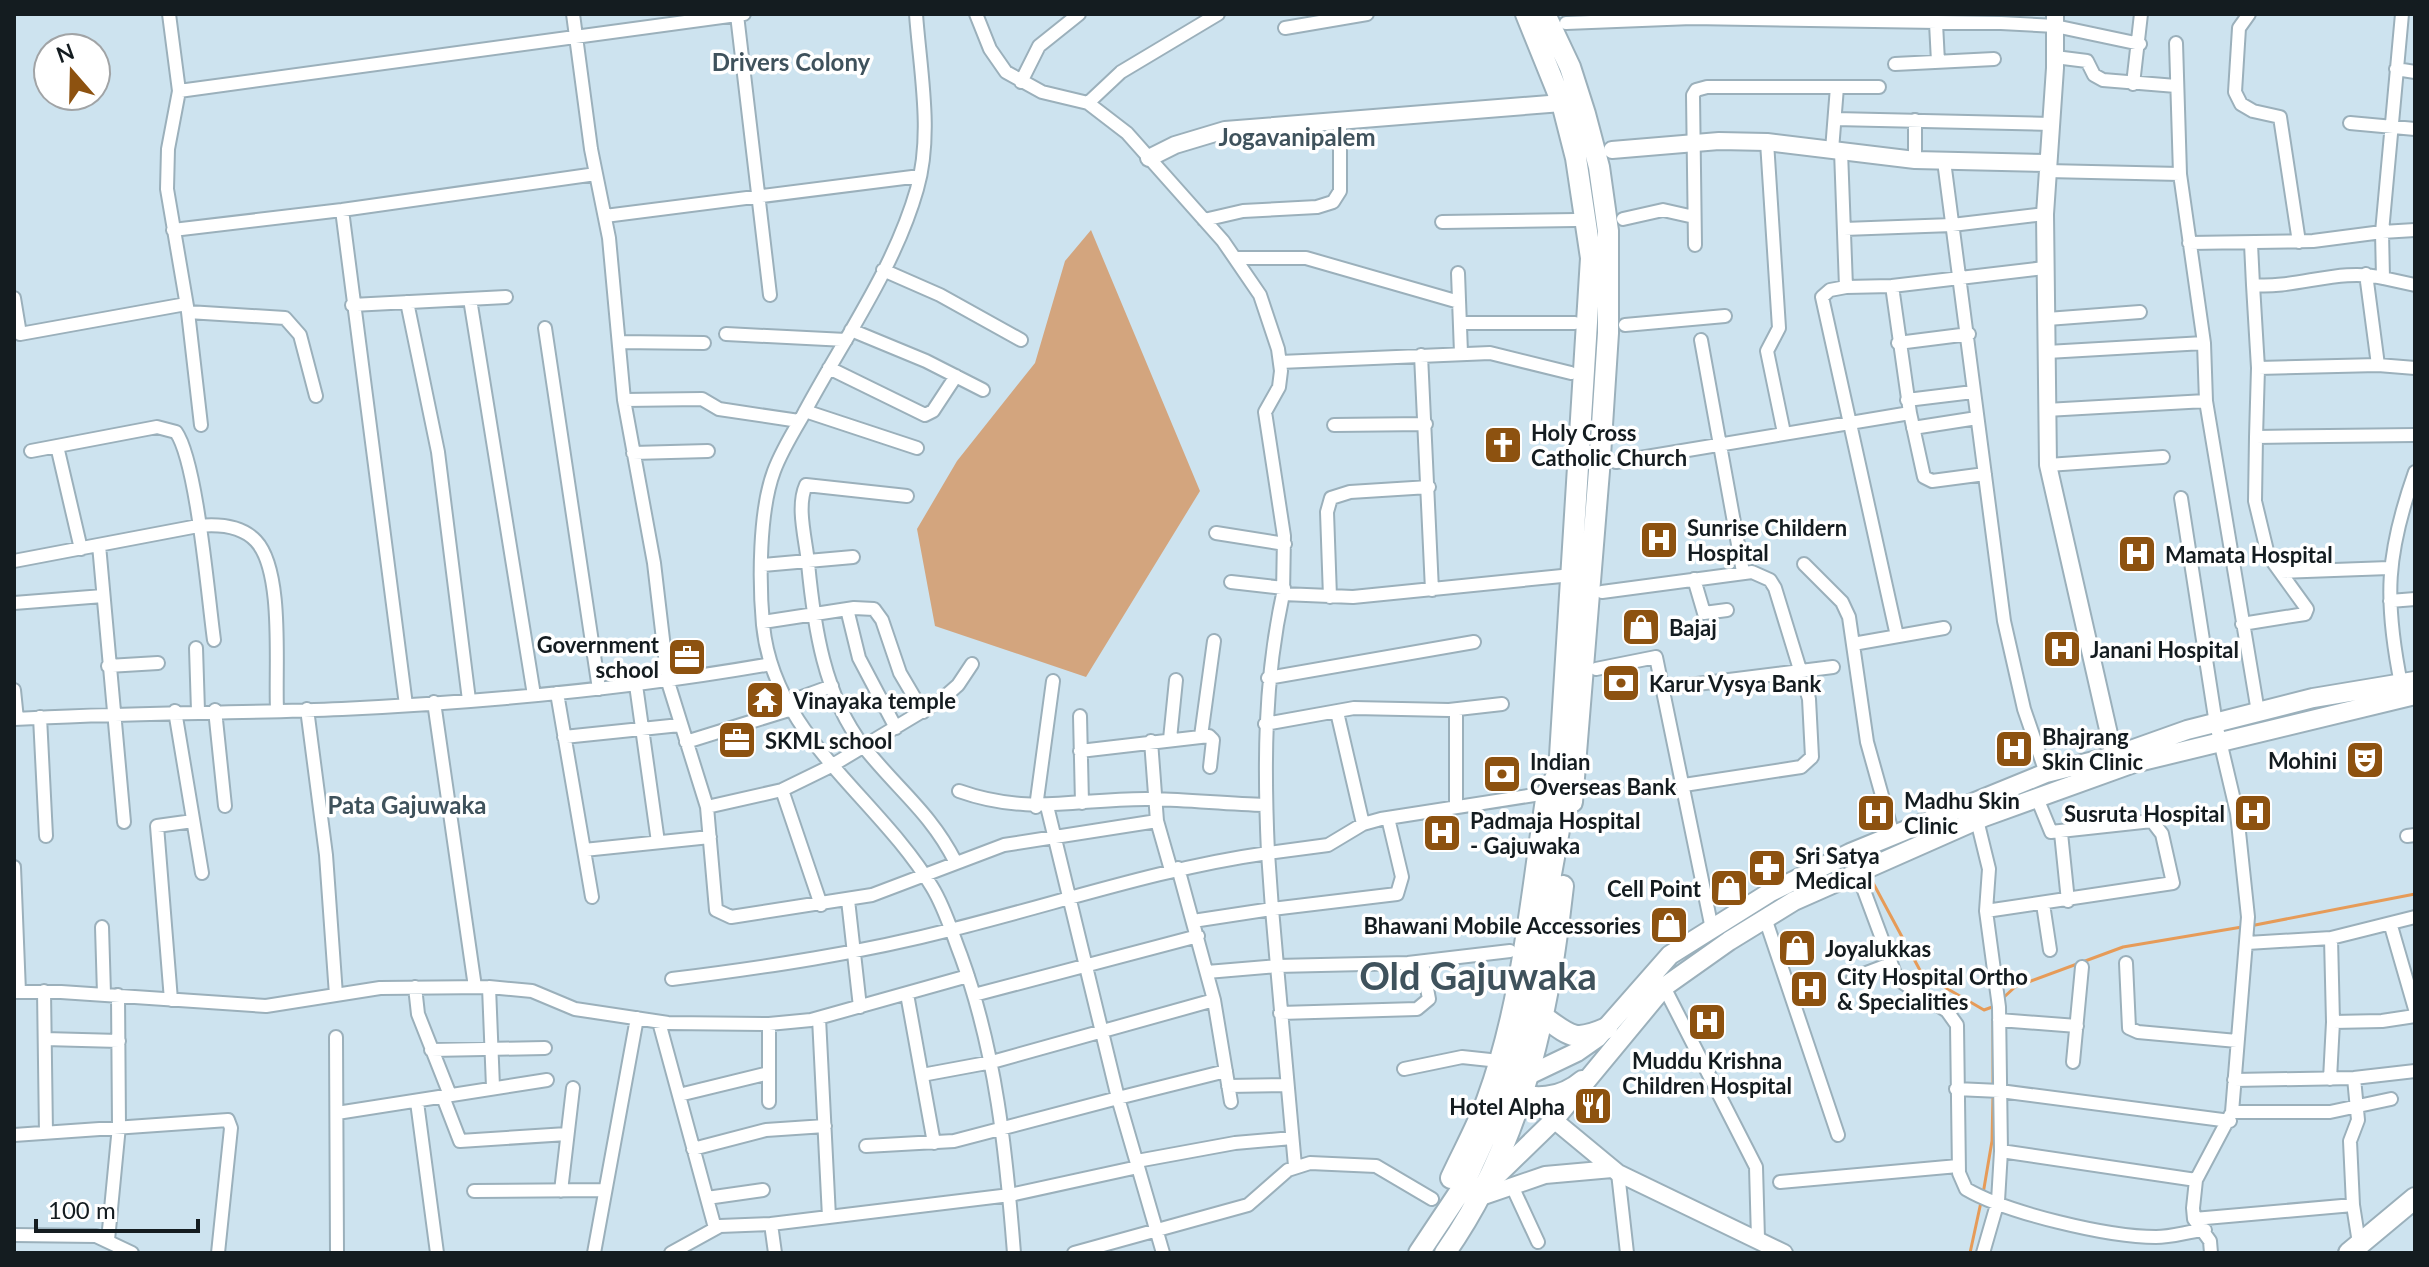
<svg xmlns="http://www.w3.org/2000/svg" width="2429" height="1267" font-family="Lato,sans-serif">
	<rect width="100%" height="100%" fill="#cde3ef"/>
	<!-- green -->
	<path fill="#d3a57e" d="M1091,230l109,261 -114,186 -151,-51 -18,-97 40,-68 78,-98 30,-102z"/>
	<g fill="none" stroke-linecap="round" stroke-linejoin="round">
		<!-- stream -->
		<path stroke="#e69b58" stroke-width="3" d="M1872,881l50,93 62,36 11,-4
			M2250,926l165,-32
			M2003,998l12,-11 108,-40 119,-20
			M1993,1087v-68
			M1983,1194l9,-53 1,-46
			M1970,1253l11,-51"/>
		<defs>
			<path id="minor" d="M169,14l10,77 565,-77
				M573,14l18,135 18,89 15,162 30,163 14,119 39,125 9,103 15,7 141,-22 132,-50 153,-24
				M916,14c4,56 17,120 1,175 -23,81 -76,154 -115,228 -10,17 -21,35 -28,54 -15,40 -15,111 -11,154 11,112 116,173 169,262 13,21 20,46 29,69 35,96 45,195 53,297
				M976,14l14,35 16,23 36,20 46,11 39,30 96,108 37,54 18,54 3,22 -2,16 -14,25 19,124 -1,58 70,3 219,-22
				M2249,14l-10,14 -4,64 6,12 12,7 27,6 19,125
				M2402,14l-20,218 33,-2
				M737,15l33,280
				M1566,23l126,-5 309,5 54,3 85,18
				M1936,23l2,39
				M1285,28l82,-14
				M2176,43l4,131
				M2055,57l32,4 7,14 9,5 73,6
				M1895,64l99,-5
				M2396,69l19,3
				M1021,82l18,-36 40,-32
				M2133,84l8,-70
				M179,91l-11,58 -1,40 21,123 97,6 15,17 16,61
				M1088,103l33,-31 97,-58
				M1835,119l216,5
				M2350,123l65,6
				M1767,142l12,186 -12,23 17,82
				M1832,150l5,-63
				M1915,160v-40
				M1944,161l60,460 20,88 22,64
				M2047,171l133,3 24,169 2,58 52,311
				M342,210l64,495
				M605,216l315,-40
				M1623,219l40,-9 31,7
				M1204,220l39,-9 74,-4 16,-5 7,-11v-72
				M1442,222l134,-2
				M1844,229l108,-4 93,-11
				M173,230l169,-20 254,-36
				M2189,243l124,-2 69,-9 1,46 32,7
				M2251,244l2,41c43,4 88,-18 130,-7
				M1695,245l-2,-150 3,-5 11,-3h172
				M1237,258h69l153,44
				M883,270l57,25 81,45
				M1458,273l3,80
				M2366,274l12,91
				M2253,285l5,83 -2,69
				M1892,286l152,-18
				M1846,287l-16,3 -8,7 75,339
				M14,298l6,36 166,-30
				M470,299l64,396
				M407,302l31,150 31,248
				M352,305l154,-8
				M188,312l13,113
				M2047,319l93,-7
				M1460,323h115
				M1625,325l100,-9
				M545,328l54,361
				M851,330l75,31 57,29
				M726,334l120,6
				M1701,340l42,232
				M619,342l85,1
				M1898,343l71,-9
				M2047,352l157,-9
				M1421,355l11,235
				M1280,362l210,-9 81,20
				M829,368l96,47 8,-4 23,-35
				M2258,368l120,-3 37,3
				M624,400l78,-1 17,10 80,12
				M1907,400l66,-8
				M2046,410l160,-9
				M805,411l112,37
				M1910,413l14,64 8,4 53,-7
				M1334,425l92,-1
				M1913,428l64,-10
				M57,446l24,103
				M31,451l126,-24 19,5c21,30 32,165 38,208
				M633,453l75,-2
				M1616,462l294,-49 -18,-127 -46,1 -5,-136
				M2048,465l115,-8
				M907,496l-101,-11c-10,22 0,55 2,78 6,63 16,133 56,184 33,42 66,65 91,114
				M2181,498l35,226 21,89 11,104 -16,195 -36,68 -3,28 1,11 16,22 1,12
				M1216,533l69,11
				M99,545l25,277
				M14,561l184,-35c20,-2 43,-1 58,15 28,30 19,127 21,168
				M1804,564l38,38 7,15 18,125 26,93
				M763,565l90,-8
				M2281,572l108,-4
				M1694,579l10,34 23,-3
				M1231,582l53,6
				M1602,592l150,-20 18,8 5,8 34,111 3,58 -11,10 -117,18
				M1330,597l-3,-85 4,-14 19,-6 79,-5
				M2390,601l25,-2
				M14,603l89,-7
				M847,609l12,49 37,70
				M763,622l91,-14 20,1 8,11 18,53 23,39
				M2242,624l63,-10 2,-5 -39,-54 -13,-54 1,-64 159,-2
				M1853,644l91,-16
				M196,648l2,63
				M108,666l50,-3
				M1596,669l60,-12 56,272
				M1268,678l206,-36
				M2401,684c-17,-85 -15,-130 14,-212
				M636,685l22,157
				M1665,688l168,-21
				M14,690l3,29
				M557,693l35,204
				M434,702l41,285
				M788,702l44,-16
				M307,709l19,146 10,140
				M215,710l10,96
				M1456,710v97
				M175,711l27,162
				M1337,712l26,112
				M1080,716l2,87
				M40,717l6,119
				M14,719c109,-7 219,-5 328,-10 144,-7 287,-20 429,-45
				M1265,724l89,-16 95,2 53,-6
				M1201,736l13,-95
				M564,737l116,-12
				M1170,739l6,-59
				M1151,741l6,80 14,49
				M686,742l106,-33
				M1080,751l129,-15 4,4 -3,27
				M782,790l39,115
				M959,791c73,26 122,6 195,8 37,1 74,5 111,6
				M1047,806l71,292 108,-27
				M707,807l75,-17 49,-24 110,-66 17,-15 14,-21
				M1036,807l17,-126
				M1388,818l14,59 -5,17 -125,15 -4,-56 60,-8 35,-21 18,-5 166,-26
				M1977,820l12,49 -3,42
				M2061,833l7,68
				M2407,836l8,-1
				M584,850l126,-13
				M1850,853l47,126 50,32 10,14 2,148 7,16c41,24 142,48 190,48 17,0 33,-6 49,-7
				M14,867l5,125
				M1178,868l36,132 17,102
				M848,900l12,107
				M2043,904l7,46
				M1765,918l73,217
				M1193,921l79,-12 5,57 131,-3 102,-12
				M2391,926l24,83
				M102,927l2,67
				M2247,943l84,-5 84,-21
				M2126,963l3,65 9,4 99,9
				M1207,972l70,-6 18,200
				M1853,978l37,-14
				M672,979c96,-12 189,-26 282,-50 105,-26 207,-61 314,-76 -4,-88 -4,-172 15,-259
				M415,987l3,27 32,81
				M489,987l4,100
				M1664,987l92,180 2,72
				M44,991l2,142
				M14,992h47l205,14 114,-18 109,-1 43,4 43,18 93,14 101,1 42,-4 157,-44
				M907,994l27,149
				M974,995l224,-59
				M171,1000l-14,-174 36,-5
				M1280,1013l137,-4 12,-10 -7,-37
				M819,1018l10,199
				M1999,1020l78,6
				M659,1022l56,206
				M2333,1022l49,-1 33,-5
				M336,1037l1,216
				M45,1039l74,2
				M431,1050l114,-2
				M2073,1062l9,-95
				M1404,1069l58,-12 28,3
				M922,1075l70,-13 222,-62
				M2354,1078l4,42 -8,21 3,64 6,38
				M2330,1079l3,-57 -2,-84
				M2234,1080l120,-2 61,-7
				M1228,1086l58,-1
				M1956,1089l44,2 230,30
				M679,1095l90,-22
				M1523,1096l31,24
				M443,1097l17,44 107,-7
				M417,1102l20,151
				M769,1102v-78
				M2232,1112h98l61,-13
				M337,1113l210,-33
				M14,1135l214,-15 3,8 -13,125
				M866,1146l88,-5 164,-43 45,155
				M693,1149l73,-19 59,-4
				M2001,1151l195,29
				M1137,1161l98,-18 57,-5
				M1618,1173l9,80
				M1780,1182l178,-16
				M1512,1186l26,56
				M474,1191l131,-1
				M561,1191l12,-103
				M707,1198l56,-8
				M2194,1219l159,-14
				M14,1235l82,1 36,17
				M108,1240l11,-114 -1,-131
				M594,1253l43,-235
				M671,1253l49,-27 51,-2
				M775,1253l-4,-29 239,-29 128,-28
				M1074,1253l174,-48 40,-35 22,-7 66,3 56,33
				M1983,1253l15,-52 3,-50 -2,-144 -13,-96 187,-28 -11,-49 -10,-13 -101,11 -14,-34"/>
			<path id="tertiary" d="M2055,14v54l-10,146 3,251 66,291
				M1612,150l107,-9 48,1 148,18 133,3
				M1149,158l26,-13 50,-15 337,-27
				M1554,1120l64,53 166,80
				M1478,1198l67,-23 67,-6"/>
			<path id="secondary" d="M1518,1073l13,1 46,-22 20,-14 73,-83 99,-62 81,-40 196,-80 68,-17 73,-26 126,-32 102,-17
				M1509,1089c24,12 52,9 73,-9
				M1486,1186l68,-66 110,-133 65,-46 65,-40 190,-84 150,-54 281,-68"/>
			<path id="primary" d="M1545,14l25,53 15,47 14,53 9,64v102l-9,138 -27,331
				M1544,1017c27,20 31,25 63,11
				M1451,1178c12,-26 26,-51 36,-78 36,-98 44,-205 60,-307l12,-21
				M1419,1253l42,-63 54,-118 50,-275 -6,-25 32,-514 -15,-100 -14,-55 -36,-89
				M1445,1253c76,-108 104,-238 118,-367
				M2349,1253l66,-55"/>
		</defs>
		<!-- minor casing -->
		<use href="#minor" stroke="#9bb0bb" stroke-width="16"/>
		<!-- tertiary casing -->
		<use href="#tertiary" stroke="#9bb0bb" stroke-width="20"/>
		<!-- secondary casing -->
		<use href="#secondary" stroke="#9bb0bb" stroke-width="22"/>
		<!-- primary casing -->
		<use href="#primary" stroke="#9bb0bb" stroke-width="24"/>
		<!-- minor -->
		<use href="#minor" stroke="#fff" stroke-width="12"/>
		<!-- tertiary -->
		<use href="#tertiary" stroke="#fff" stroke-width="16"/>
		<!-- secondary -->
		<use href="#secondary" stroke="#fff" stroke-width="18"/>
		<!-- primary -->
		<use href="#primary" stroke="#fff" stroke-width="20"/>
	</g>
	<!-- icons -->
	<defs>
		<symbol id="church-square" viewBox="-11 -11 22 22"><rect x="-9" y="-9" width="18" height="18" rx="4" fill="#8d5210" stroke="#fff"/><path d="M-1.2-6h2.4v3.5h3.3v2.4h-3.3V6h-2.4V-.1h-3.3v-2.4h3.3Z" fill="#fff"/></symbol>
		<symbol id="hospital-square" viewBox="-11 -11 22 22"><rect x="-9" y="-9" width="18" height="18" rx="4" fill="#8d5210" stroke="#fff"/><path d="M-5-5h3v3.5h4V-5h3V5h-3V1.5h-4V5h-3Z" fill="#fff"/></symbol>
		<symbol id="shop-square" viewBox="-11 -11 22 22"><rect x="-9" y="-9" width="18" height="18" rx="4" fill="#8d5210" stroke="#fff"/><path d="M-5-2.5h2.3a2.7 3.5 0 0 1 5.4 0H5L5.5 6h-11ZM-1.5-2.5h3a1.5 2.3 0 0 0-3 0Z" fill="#fff"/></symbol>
		<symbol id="office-square" viewBox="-11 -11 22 22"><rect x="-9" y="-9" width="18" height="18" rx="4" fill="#8d5210" stroke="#fff"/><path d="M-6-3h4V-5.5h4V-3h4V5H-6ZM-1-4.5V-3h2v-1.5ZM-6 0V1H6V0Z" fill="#fff"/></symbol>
		<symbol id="bank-square" viewBox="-11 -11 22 22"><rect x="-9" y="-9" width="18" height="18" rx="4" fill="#8d5210" stroke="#fff"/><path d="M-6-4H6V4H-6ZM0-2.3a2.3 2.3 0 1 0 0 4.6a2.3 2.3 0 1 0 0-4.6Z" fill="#fff"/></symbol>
		<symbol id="temple-square" viewBox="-11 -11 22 22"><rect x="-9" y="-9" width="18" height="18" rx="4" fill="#8d5210" stroke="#fff"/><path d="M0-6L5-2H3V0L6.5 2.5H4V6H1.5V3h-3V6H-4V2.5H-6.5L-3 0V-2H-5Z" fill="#fff"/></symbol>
		<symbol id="theatre-square" viewBox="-11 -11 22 22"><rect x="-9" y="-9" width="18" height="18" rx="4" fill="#8d5210" stroke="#fff"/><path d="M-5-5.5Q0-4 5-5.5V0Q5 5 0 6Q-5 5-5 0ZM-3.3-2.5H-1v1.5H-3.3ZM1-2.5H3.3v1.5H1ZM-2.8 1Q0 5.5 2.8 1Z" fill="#fff"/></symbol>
		<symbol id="pharmacy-square" viewBox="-11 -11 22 22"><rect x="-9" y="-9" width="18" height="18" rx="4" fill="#8d5210" stroke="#fff"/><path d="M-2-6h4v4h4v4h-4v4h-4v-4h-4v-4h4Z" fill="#fff"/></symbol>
		<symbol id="restaurant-square" viewBox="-11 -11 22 22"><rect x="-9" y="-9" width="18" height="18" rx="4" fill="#8d5210" stroke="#fff"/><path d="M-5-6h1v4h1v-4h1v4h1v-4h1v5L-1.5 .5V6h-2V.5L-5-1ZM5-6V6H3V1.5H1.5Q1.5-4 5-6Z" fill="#fff"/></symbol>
	</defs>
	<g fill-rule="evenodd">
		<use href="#church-square" x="1481" y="423" width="44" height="44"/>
		<use href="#hospital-square" x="1637" y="518" width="44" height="44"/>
		<use href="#hospital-square" x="2115" y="532" width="44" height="44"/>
		<use href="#shop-square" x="1619" y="605" width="44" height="44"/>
		<use href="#hospital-square" x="2040" y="627" width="44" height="44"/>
		<use href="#office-square" x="665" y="635" width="44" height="44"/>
		<use href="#bank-square" x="1599" y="661" width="44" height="44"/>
		<use href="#temple-square" x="743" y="678" width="44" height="44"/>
		<use href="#office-square" x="715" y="718" width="44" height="44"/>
		<use href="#hospital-square" x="1992" y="727" width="44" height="44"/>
		<use href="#theatre-square" x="2343" y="738" width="44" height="44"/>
		<use href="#bank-square" x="1480" y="752" width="44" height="44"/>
		<use href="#hospital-square" x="1854" y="791" width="44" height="44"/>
		<use href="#hospital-square" x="2231" y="791" width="44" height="44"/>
		<use href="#hospital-square" x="1420" y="811" width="44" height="44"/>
		<use href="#pharmacy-square" x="1745" y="846" width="44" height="44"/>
		<use href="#shop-square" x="1707" y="866" width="44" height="44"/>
		<use href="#shop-square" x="1647" y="903" width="44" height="44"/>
		<use href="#shop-square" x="1775" y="926" width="44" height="44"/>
		<use href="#hospital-square" x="1787" y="967" width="44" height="44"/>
		<use href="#hospital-square" x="1685" y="1000" width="44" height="44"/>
		<use href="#restaurant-square" x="1571" y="1084" width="44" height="44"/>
	</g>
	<g text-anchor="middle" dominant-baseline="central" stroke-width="7" stroke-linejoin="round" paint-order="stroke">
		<!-- poi labels -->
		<g font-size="22" font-weight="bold" fill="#141c20" stroke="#fff" text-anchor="start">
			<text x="1531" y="432">Holy Cross<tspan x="1531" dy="25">Catholic Church</tspan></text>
			<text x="1687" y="527">Sunrise Childern<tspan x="1687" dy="25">Hospital</tspan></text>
			<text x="2165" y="554">Mamata Hospital</text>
			<text x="1669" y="627">Bajaj</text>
			<text x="659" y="644" text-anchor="end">Government<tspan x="659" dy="25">school</tspan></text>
			<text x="2090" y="649">Janani Hospital</text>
			<text x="1649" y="683">Karur Vysya Bank</text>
			<text x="793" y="700">Vinayaka temple</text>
			<text x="2042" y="736">Bhajrang<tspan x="2042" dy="25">Skin Clinic</tspan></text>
			<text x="765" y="740">SKML school</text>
			<text x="2337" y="760" text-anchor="end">Mohini</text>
			<text x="1530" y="761">Indian<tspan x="1530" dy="25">Overseas Bank</tspan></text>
			<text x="1904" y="800">Madhu Skin<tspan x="1904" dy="25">Clinic</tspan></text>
			<text x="2225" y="813" text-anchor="end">Susruta Hospital</text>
			<text x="1470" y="820">Padmaja Hospital<tspan x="1470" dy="25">- Gajuwaka</tspan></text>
			<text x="1795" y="855">Sri Satya<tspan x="1795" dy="25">Medical</tspan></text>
			<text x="1701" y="888" text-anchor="end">Cell Point</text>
			<text x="1641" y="925" text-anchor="end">Bhawani Mobile Accessories</text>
			<text x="1825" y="948">Joyalukkas</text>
			<text x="1837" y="976">City Hospital Ortho<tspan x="1837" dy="25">&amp; Specialities</tspan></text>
			<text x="1707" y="1060" text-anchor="middle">Muddu Krishna<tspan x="1707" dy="25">Children Hospital</tspan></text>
			<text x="1565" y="1106" text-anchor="end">Hotel Alpha</text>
		</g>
		<!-- neighbourhood labels -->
		<g font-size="24" font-weight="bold" fill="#3f525c" stroke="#fff">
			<text x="791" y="61">Drivers Colony</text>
			<text x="1297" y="136">Jogavanipalem</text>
			<text x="407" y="804">Pata Gajuwaka</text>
		</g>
		<!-- town labels -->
		<g font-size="38" font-weight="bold" fill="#3f525c" stroke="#fff">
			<text x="1478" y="975">Old Gajuwaka</text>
		</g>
	</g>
	<!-- border -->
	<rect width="2429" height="1267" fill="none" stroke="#141c20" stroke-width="32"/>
	<!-- north arrow -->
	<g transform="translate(72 72) rotate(340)"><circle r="38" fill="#ffffff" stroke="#a1a4a6" stroke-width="2"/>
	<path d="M0-6L14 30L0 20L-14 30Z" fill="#8d5210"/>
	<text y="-12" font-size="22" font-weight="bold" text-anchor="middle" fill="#141c20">N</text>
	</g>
	<!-- scale -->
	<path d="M36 1219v12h162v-12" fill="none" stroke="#141c20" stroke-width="4"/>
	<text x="48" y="1219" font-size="24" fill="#141c20" stroke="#ffffff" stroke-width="6" paint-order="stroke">100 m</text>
</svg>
